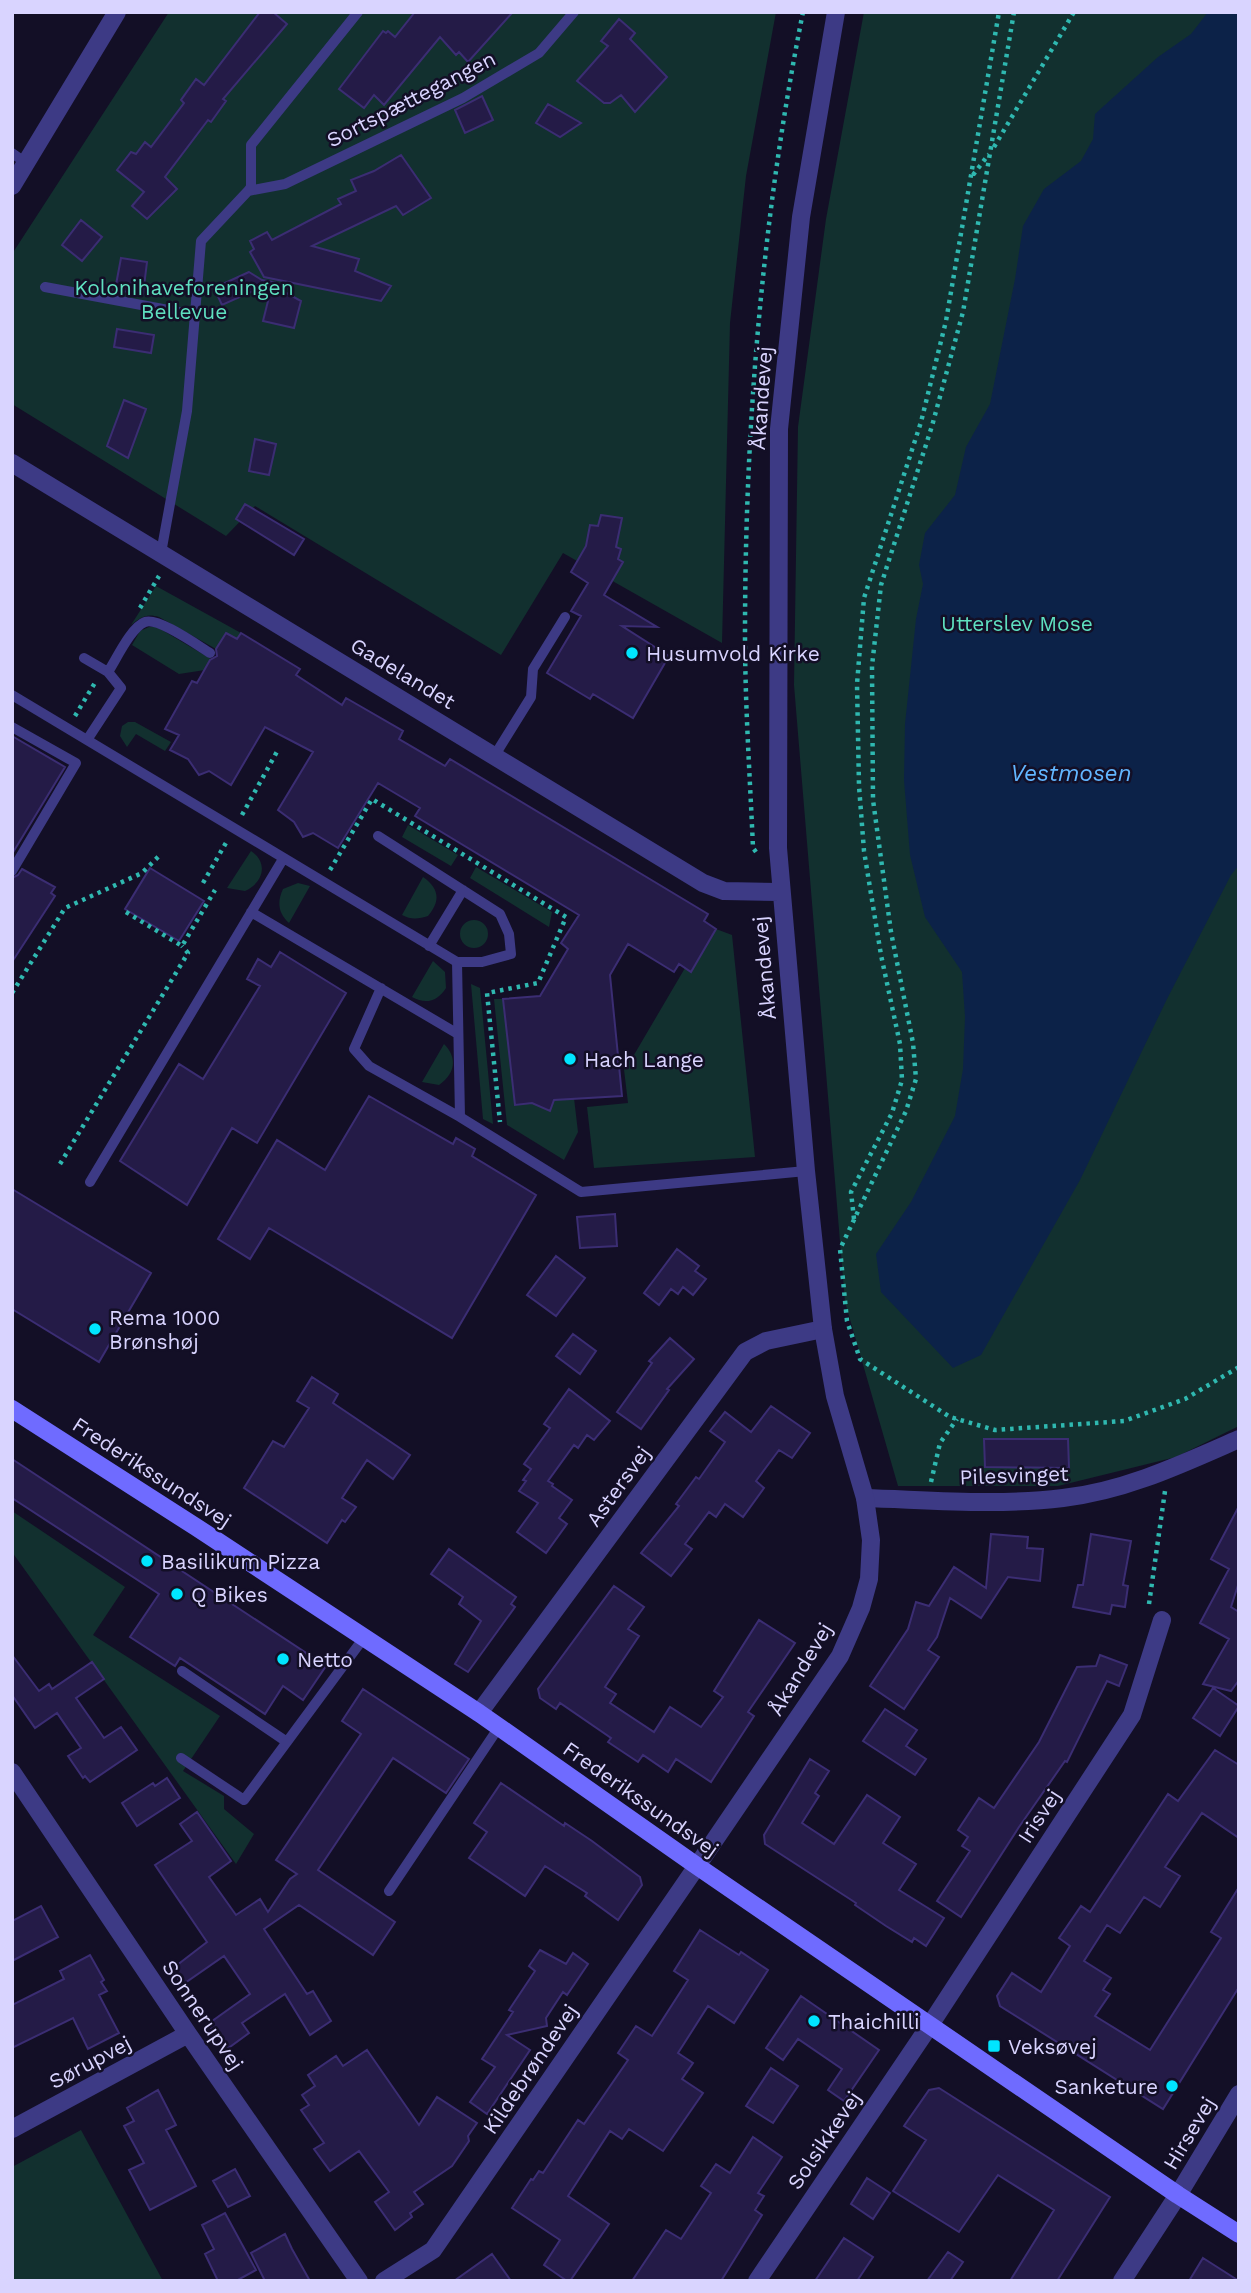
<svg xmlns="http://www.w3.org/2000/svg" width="1251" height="2293" font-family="'Work Sans',sans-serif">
	<rect width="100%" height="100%" fill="#130f26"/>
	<!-- green -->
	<path fill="#12302f" d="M169,12h607l-30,164 -16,147 -8,320 -159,-90 -62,102 -246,-149 -29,30 -214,-132v-150z
		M864,12h375v1414l-63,31 -118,29h-160l-53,-184 -51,-617 4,-258 28,-208z
		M156,586l85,47 -4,6 -11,-6 -10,16 -57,-32c-12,-4 -18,0 -28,8z
		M149,627h8l54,32 -6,11 -26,4 -47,-29 8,-14z
		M128,722h7l36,20 -6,9 -29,-17 -9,13 -7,-11 2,-10z
		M408,825l50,30 -7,11 -49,-29z
		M251,851c18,12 12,32 -6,40l-18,-3z
		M476,867l76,45 -3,15 -79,-49z
		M423,877c16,11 18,24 5,39 -9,3 -17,4 -26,-1z
		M298,883l12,3 -21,37c-11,-10 -12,-21 -6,-34z
		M460 934a14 14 0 1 1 28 0a14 14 0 1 1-28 0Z
		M716,929l16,6 23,222 -161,11 -7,-61 41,-4 -5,-42 8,-1 54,-92 6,3z
		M433,961l12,11 1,16c-8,13 -20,17 -34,9z
		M471,984l9,4 13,136 -10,-5z
		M494,999h9l12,105 26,-2 10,5 3,-7 20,-2 4,34 -14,28 -57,-35z
		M444,1044c14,14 11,30 -5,41l-17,-3z
		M12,1511l113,76 -32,48 127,81 -37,55 41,25v13l30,25 -18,30 -224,-312z
		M81,2130l82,151h-151v-114z"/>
	<!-- water -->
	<path fill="#0c2248" d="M1208,12h31v853l-8,10 -64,124 -87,181 -99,175 -28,13 -72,-76 -5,-38 35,-52 44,-86 8,-47 2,-52 -3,-45 -37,-55 -15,-62 -6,-75 1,-56 11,-105 7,-35 -4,-19 6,-32 30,-38 11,-48 24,-43 25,-125 8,-53 21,-37 37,-28 12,-22 2,-25 63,-57 33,-23z"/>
	<!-- building -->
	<path fill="#241b47" stroke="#3b2d73" stroke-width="2" d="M260,12h13l14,12 -64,75 3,2 -15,21 -3,-2 -43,57 12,12 -30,30 -15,-13 12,-14 -27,-22 14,-18 5,2 9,-12 6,5 33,-44 -3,-3 15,-21 8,6z
		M415,12h98l-45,50 -9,-10 -3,3 -16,-18 -56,68 -10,-10 -10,13 -25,-19 44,-58 3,2 2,-2 7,6z
		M619,19l16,14 -5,6 37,38 -32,35 -14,-17 -11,8h-6l-27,-22 31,-35 -7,-5z
		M482,96l11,24 -28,13 -10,-23z
		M548,104l33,19 -21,14 -24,-14z
		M401,155l30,43 -28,17 -7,-9 -84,40 47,13 -4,12 36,15 -10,15 -117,-24 -14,-25 4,-3 -4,-8 17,-9 5,8 69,-36 -3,-5 18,-8 -5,-11 23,-9z
		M81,220l21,17 -20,24 -20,-16z
		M121,258l26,4 -4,32 -28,-4z
		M249,272l13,8 11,2 -51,23 -8,-17z
		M272,285l29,16 -7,27 -31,-7z
		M117,329l37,6 -3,18 -37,-6z
		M124,400l22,9 -18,49 -21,-12z
		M255,439l21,5 -7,31 -20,-4z
		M245,504l59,35 -10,16 -58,-36z
		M601,515l21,3 -6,29 5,2 -3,10 5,3 -19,33 53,32 -35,-1 47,30 -36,62 -40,-24 -3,5 -43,-26 34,-57 -10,-5 17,-28 -17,-11 15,-26 4,-21 8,1z
		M226,633l11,6 4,-6 59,36 -4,6 46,30 4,-7 57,33 -4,8 46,27 5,-7 258,155 -4,7 12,8 -25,43 -12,-8 -5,8 -46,-28 -18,31 12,121 -68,4 -4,11 -18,-8 -17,2 -12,-106 37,-3 28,-47 -7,-6 18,-28 -164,-99 5,-8 -42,-25 -40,65 -25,-15 -10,4 -9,-15 -16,-12 35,-58 -48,-25 -34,58 -22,-14 -10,4 -11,-16 -18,-9 9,-15 -14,-6 27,-48 5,2 13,-23 7,-4 -1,-7z
		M12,736l53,31 -53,87z
		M150,868l54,33 -25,40 -54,-32z
		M22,869l33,18 -4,6 4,3 -43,66v-84l6,-3z
		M280,952l66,41 -89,150 -25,-15 -45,77 -67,-44 59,-97 24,15 57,-93 -13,-7 11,-20 13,8z
		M369,1096l84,48 3,-6 19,11 -3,7 64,39 -84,143 -183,-110 -19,31 -32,-20 59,-99 48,30z
		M12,1189l139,84 -52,89 -87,-53z
		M615,1214l2,32 -37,2 -3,-31z
		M677,1249l22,17 -4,5 11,8 -13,16 -10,-8 -5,7 -7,-5 -12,16 -15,-12z
		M556,1256l29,22 -29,38 -29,-21z
		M573,1334l23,17 -16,23 -24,-18z
		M670,1338l24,21 -27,30 2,1 -28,39 -24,-17 35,-49 -3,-2z
		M312,1377l26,17 -5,9 77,52 -17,24 -26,-19 -25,38 14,9 -11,15 -3,-2 -15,23 -83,-55 29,-47 11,6 25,-39 -12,-7z
		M569,1389l41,32 -16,19 -7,-5 -9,13 -4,-3 -26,36 5,3 -1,2 20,14 -13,18 8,6 -21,29 -29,-21 21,-29 -19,-12 7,-10 -3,-1 8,-11 -7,-5 26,-36 -6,-4z
		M771,1406l39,27 -18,25 -13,-8 -23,31 8,7 -21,29 -18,-13 -9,13 -7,-5 -24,32 7,5 -21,27 -30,-23 38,-47 -3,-2 20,-27 3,2 26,-37 -15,-11 15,-19 26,20z
		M984,1439h84l1,29 -84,-1z
		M12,1459l314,207 -23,34 -20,-14 -18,28 -85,-56 -5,8 -45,-29 29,-43 -147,-96z
		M1239,1506v76l-8,25 8,5v68l-8,11 -28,-7 26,-45 -29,-16 29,-54 -18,-10z
		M991,1534l37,3 -1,11 16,1 -3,32 -32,-4 -27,41 -31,-20 -13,39 -9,13 11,7 -35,52 -34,-23 38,-57 8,-27 13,4 25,-39 32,21z
		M1091,1534l40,7 -8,44 5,1 -3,21 -13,-2 -2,9 -37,-7 5,-22h5z
		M449,1549l67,48 -5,7 4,3 -47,65 -13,-8 26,-43 -22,-17 4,-7 -32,-23z
		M614,1586l30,21 -16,22 11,7 -34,51 11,7 -6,9 44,29 16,-25 31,20 22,-30 -9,-6 45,-71 36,23 -47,69 6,4 -43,66 -35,-23 -8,13 -25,-17 -5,7 -30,-20 3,-4 -51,-35 -4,6 -16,-11 -2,-9z
		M12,1655l27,36 10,-7 3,5 40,-27 12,17 -28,19 28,40 17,-11 16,23 -47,32 -5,-6 -2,2 -15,-22 13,-8 -24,-35 -22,15 -23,-33z
		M1100,1655l27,10 -8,21 -12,-5 -40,81 -2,-1 -46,66 -58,90 -24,-16 33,-50 -8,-5 6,-9 -10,-7 21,-32 15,10 45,-66 38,-75 19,-1z
		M1213,1688l26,18 -19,30 -27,-18z
		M363,1689l106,70 -23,34 -53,-35 -75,112 77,52 -22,33 -74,-50 -35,24 43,65 6,-3 18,30 -21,14 -25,-41 -43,29 7,10 -22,16 -19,-25 42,-30 -26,-38 -42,29 -10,-16 35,-27 -52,-77 37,-24 -12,-17 17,-12 34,49 -22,16 27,38 24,-16 8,13 22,-33 7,-5 -21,-14 85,-126 -19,-13z
		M885,1709l32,21 -11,16 20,13 -11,16 -52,-34z
		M1215,1750l24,15v73l-37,-25 -37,54 15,9 -20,31 -16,-10 -24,36 -13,-8 -23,36 27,17 -8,12 7,4 -15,22 55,34 71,-112 -10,-6 28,-45v100l-76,122 -163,-103 -3,-10 15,-23 29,19 29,-46 -11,-8 22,-32 9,6 78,-118 10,7z
		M810,1759l19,12 -14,22 4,3 -17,27 32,21 33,-49 33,22 -17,26 33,21 -17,26 45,28 -18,28 -12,-8 -2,4 -26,-16 -31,-21 1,-2 -91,-59 -1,-9z
		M167,1778l13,20 -43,28 -15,-23 31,-20 2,3z
		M501,1783l63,43 1,-3 27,18 48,36 2,8 -24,35 -33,-24 2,-3 -42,-27 -20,30 -56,-38 18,-26 -13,-9z
		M41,1906l17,31 -46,24v-40z
		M700,1930l39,25 2,-3 27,18 -34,53 -26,-17 -30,47 15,10 -11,16 21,14 -40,58 -34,-22 -7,10 -12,-8 -42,65 41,28 -39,57h-3l-23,-16 16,-25 -48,-32 19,-29 2,1 6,-9 4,2 35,-53 6,4 44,-64 -10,-7 18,-27 16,10 36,-56 -14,-9z
		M540,1950l26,14 7,-11 15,11 -21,31 -4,-3 -17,26 1,8 -40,9 23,15 -43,64 -17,-12 25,-35 -13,-8 31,-47 -4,-2 26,-39 -6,-5z
		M90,1955l14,25 -3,2 6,9 -8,4 20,38 -31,16 -15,-31 -61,30v-43l52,-26 -4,-8z
		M801,1996l78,54 -35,51 -16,-11 14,-21 -44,-30 -15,21 -17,-12z
		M367,2050l52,75 18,-28 40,26 -9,13 1,5 -17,25 -38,26 9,12 -13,9 2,4 -17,13 -20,-28 14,-10 -30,-41 -29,20 -16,-22 10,-6 -23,-33 8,-5 -7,-10 13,-9 -7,-11 28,-19 7,10z
		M771,2068l27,18 -25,37 -27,-17z
		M939,2088l171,109 -53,84h-47l44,-71 -56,-35 -39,57 -66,-41 33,-51 -22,-14 25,-36z
		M158,2090l18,35 -10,5 30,56 -46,24 -21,-40 15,-7 -20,-37 10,-5 -7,-13z
		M753,2137l29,20 -24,36 6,3 -9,14 7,5 -41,66h-89l34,-51 15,9 30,-46 -10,-7 15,-22 14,9z
		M235,2169l15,27 -22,11 -15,-26z
		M867,2178l23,15 -17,26 -22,-15z
		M225,2213l31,57 -20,11h-18l-13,-27 9,-5 -12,-24z
		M285,2234l7,15 18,32h-45l-14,-28z
		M844,2238l29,19 -16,24h-42z
		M948,2252l15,10 -13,19h-23z
		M492,2254l19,27h-57z
		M1203,2258l36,23h-50z"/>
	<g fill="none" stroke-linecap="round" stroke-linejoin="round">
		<!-- path -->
		<path stroke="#2fb8b0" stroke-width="4.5" stroke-dasharray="3.5 5" stroke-linecap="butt" d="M1014,12l-51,300 -31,114 -51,159 -9,81 1,134 18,132 22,111 3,36 -10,32 -66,138 7,72 13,38 90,58 45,13 129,-9 61,-22 54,-32
			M994,147l80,-135
			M973,175l16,-21
			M140,608l19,-32
			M75,716l21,-35
			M242,815l37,-67
			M756,852l-3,-4c-3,-71 -8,-142 -8,-213 0,-208 17,-418 58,-623
			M330,870l42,-71 194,118 -28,66 -51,10 13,129
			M203,883l24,-42
			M126,912l56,34 33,-56
			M12,993l53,-85 77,-35 17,-17
			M60,1164l128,-211 -6,-7
			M854,1219l-3,-27 41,-79 10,-33 -2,-36 -19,-89 -17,-104 -5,-65 -2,-102 7,-86 57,-176 25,-101 53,-309
			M931,1482l9,-39 17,-24
			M1149,1604l16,-113"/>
		<!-- service -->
		<path stroke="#3d3a85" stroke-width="10" d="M12,153l14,10
			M248,191l3,-4v-42l107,-133
			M45,287l150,28
			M161,553l26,-142 14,-170 47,-50 37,-7 178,-86 76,-45 35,-41
			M84,658l24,14 13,16 -34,52
			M108,672c8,-12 23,-45 37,-50 13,-5 52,23 65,31
			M12,695l445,267 3,155 121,75 225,-21
			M12,727l64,36 -64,108
			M495,755l36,-58 2,-28 32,-52
			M378,836l122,78 9,20 2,20 -29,8h-25
			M251,912l207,122
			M429,946l34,-56
			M381,988l-27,61 15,17 91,51
			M90,1182l193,-323
			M182,1671l105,71
			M181,1758l63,42 119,-161
			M389,1891l110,-164"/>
		<!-- minor -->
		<path stroke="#3d3a85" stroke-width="18" d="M12,186l105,-174
			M865,1498c65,2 133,8 198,0 62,-7 119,-34 176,-59
			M479,1713l266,-361 21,-11 57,-12
			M12,1772l176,262 171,247
			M12,2129l176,-95
			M384,2281l49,-31 264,-384
			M757,2281l173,-256 202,-310 30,-95
			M1122,2281l56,-86 61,-101"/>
		<!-- tertiary -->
		<path stroke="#3d3a85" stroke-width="18" d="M12,463l691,420 21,8 56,1
			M697,1866l143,-210 21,-48 8,-29 2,-39 -6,-42 -30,-102 -12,-67 -17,-158 -28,-323 1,-419 22,-212 35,-205"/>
		<!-- secondary -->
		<path stroke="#6f6bff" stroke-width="18" d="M12,1409l184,118 283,186 218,153 481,329 61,39"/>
	</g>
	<!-- markers -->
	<g fill="#00e5ff" stroke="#130f26" stroke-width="2.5">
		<circle cx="632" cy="653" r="7"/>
		<circle cx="570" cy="1059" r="7"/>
		<circle cx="95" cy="1329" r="7"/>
		<circle cx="147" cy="1561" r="7"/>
		<circle cx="177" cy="1594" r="7"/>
		<circle cx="283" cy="1659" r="7"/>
		<circle cx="814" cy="2021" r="7"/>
		<rect x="987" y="2039" width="14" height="14" rx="3.5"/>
		<circle cx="1172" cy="2086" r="7"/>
	</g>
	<g text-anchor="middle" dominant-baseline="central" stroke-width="5" stroke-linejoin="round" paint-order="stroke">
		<!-- street labels -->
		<g font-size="21" fill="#d9d4ff" stroke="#130f26">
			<text transform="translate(411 99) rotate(-27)">Sortspættegangen</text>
			<text transform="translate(761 398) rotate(-86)">Åkandevej</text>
			<text transform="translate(403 673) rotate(31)">Gadelandet</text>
			<text transform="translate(764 968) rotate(-95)">Åkandevej</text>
			<text transform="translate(152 1472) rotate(33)">Frederikssundsvej</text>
			<text transform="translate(1014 1475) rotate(-2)">Pilesvinget</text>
			<text transform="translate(618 1486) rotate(-54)">Astersvej</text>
			<text transform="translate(800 1669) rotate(-59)">Åkandevej</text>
			<text transform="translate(641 1799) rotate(35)">Frederikssundsvej</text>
			<text transform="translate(1039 1816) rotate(-57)">Irisvej</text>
			<text transform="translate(203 2015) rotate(56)">Sonnerupvej</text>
			<text transform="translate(90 2062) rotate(-28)">Sørupvej</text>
			<text transform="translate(530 2069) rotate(-56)">Kildebrøndevej</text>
			<text transform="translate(1189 2133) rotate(-59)">Hirsevej</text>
			<text transform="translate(824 2140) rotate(-56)">Solsikkevej</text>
		</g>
		<!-- park labels -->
		<g font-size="21" fill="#5fe0c0" stroke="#130f26">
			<text x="184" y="287">Kolonihaveforeningen<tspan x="184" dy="24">Bellevue</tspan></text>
			<text x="1017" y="623">Utterslev Mose</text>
		</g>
		<!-- poi labels -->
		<g font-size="21" fill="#d9d4ff" stroke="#130f26" text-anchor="start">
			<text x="646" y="653">Husumvold Kirke</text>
			<text x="584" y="1059">Hach Lange</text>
			<text x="109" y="1317">Rema 1000<tspan x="109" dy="24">Brønshøj</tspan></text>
			<text x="161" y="1561">Basilikum Pizza</text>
			<text x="191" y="1594">Q Bikes</text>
			<text x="297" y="1659">Netto</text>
			<text x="828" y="2021">Thaichilli</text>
			<text x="1008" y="2046">Veksøvej</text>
			<text x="1158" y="2086" text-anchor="end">Sanketure</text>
		</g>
		<!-- water labels -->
		<g font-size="23" font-style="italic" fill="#62b6ff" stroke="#130f26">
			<text x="1071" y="773">Vestmosen</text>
		</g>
	</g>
	<!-- border -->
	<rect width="1251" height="2293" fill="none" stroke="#d9d4ff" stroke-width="28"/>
</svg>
